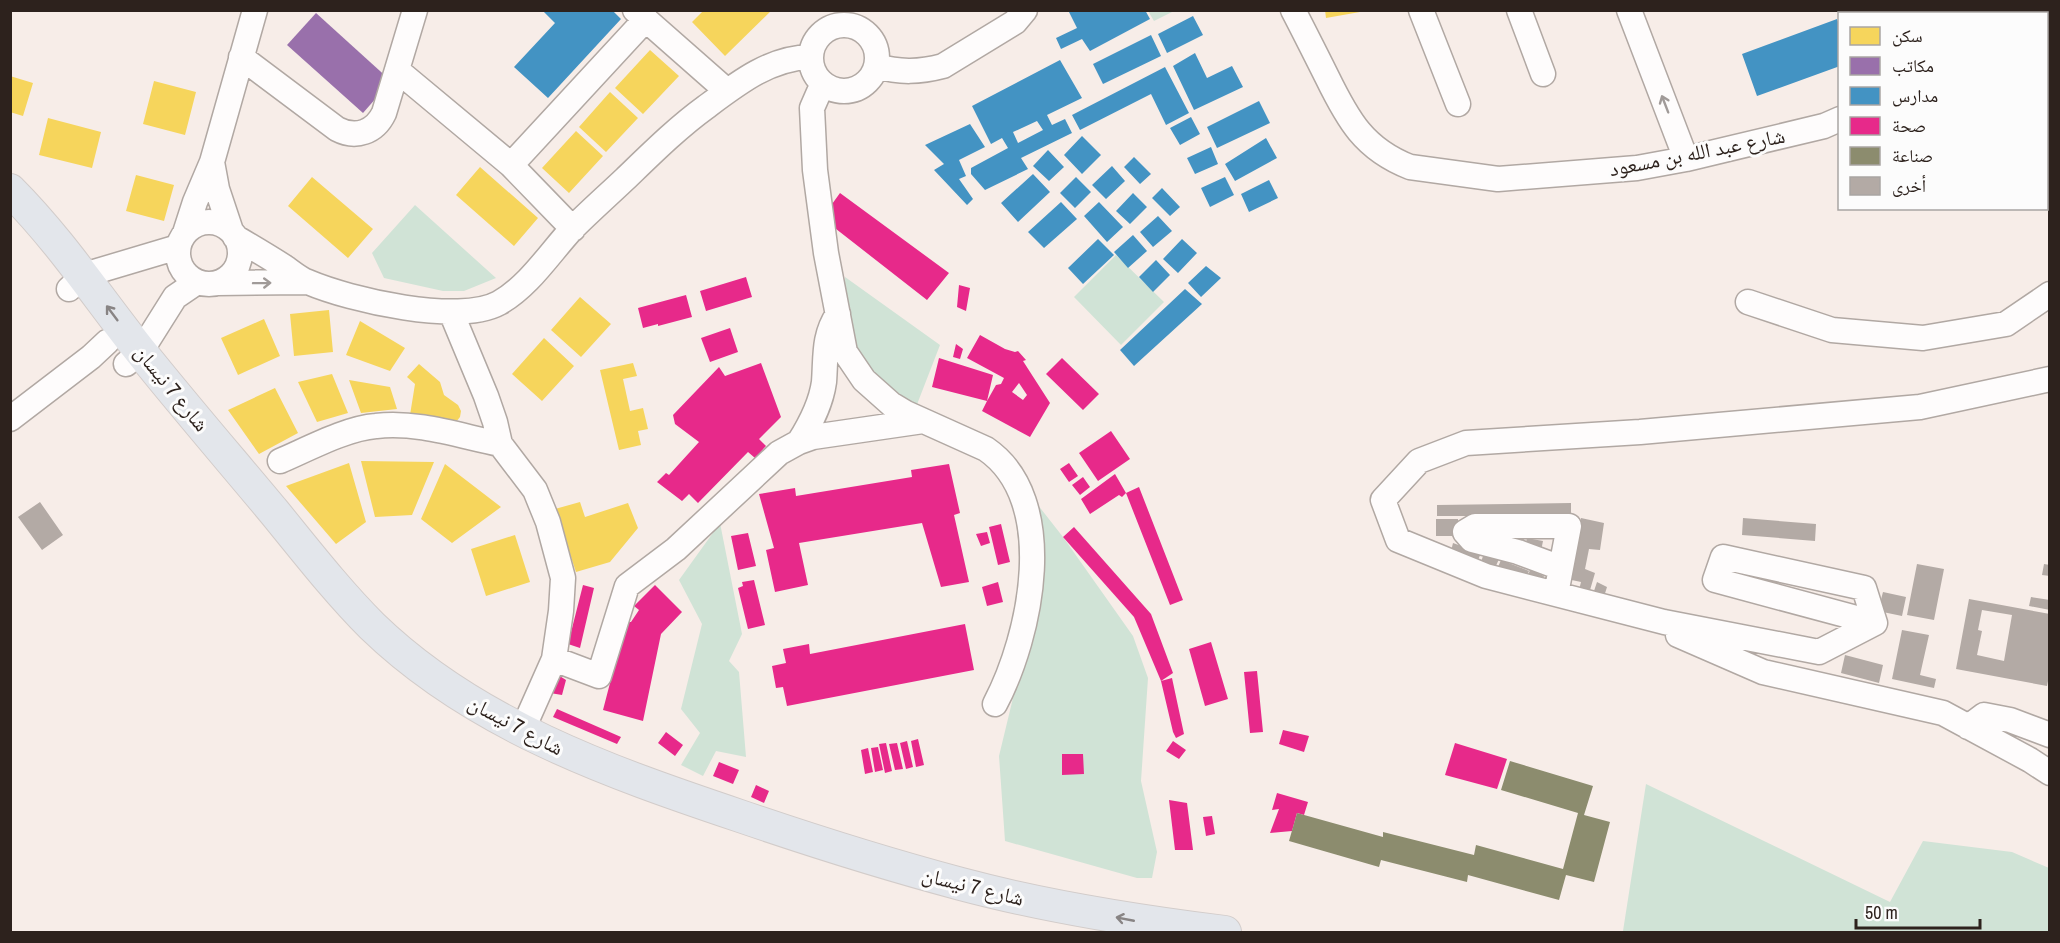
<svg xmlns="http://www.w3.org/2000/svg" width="2060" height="943" font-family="'Archivo Narrow','Noto Naskh Arabic',sans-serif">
	<rect width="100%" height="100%" fill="#f7ede8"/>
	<!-- green -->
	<path fill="#d0e3d6" d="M1148,11h26l-20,10z
		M415,205l81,73 -32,13h-21l-59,-13 -12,-25z
		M1116,255l48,47 -43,43 -47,-48z
		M845,277l95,68 -24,62 -25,-11 -30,-31 -15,-35z
		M1034,500l29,37 70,99 15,42 -7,103 16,71 -5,26h-15l-132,-37 -6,-85 42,-174z
		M720,523l22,111 -13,27 10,11 7,85 -30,-6 -13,25 -22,-11 19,-32 -19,-24 21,-85 -23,-44z
		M1646,784l244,118 33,-61 89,11 37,16v64h-422l-4,-1z"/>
	<!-- homes -->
	<path fill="#f6d55c" d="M704,10h68l-47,46 -33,-34z
		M1325,10h35v2l-34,6z
		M650,50l29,26 -36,38 -28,-26z
		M10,76l23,7 -10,33 -13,-4z
		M154,81l42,11 -11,43 -42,-11z
		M610,92l28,26 -32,34 -27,-25z
		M48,118l53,14 -9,36 -53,-13z
		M576,131l27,25 -34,37 -27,-25z
		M480,167l58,51 -24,28 -58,-51z
		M136,175l38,10 -10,36 -38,-10z
		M312,177l61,52 -25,29 -60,-52z
		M580,297l31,27 -30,33 -30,-27z
		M329,310l4,42 -39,4 -4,-42z
		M264,319l16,37 -42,19 -17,-37z
		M360,321l45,27 -15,23 -44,-16z
		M544,338l30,28 -32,35 -30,-27z
		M633,363l4,13 -14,3 7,32 13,-3 5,21 -10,2 3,14 -22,5 -19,-80z
		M419,364l21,18 4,13 14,10 3,6 -1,6 -4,5 -46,-7 5,-31 -8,-7z
		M332,374l16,39 -31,9 -19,-40z
		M349,380l41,7 7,22 -36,4z
		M275,388l23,45 -39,21 -31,-44z
		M361,461l73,1 -22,53 -37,2z
		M349,463l17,59 -30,22 -50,-58z
		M445,464l56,43 -49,36 -31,-24z
		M580,502l5,15 43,-14 10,25 -28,34 -34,10 -21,-63z
		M515,535l15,47 -44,14 -15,-47z"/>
	<!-- offices -->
	<path fill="#9970ab" d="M316,13l75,68 -28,32 -76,-68z"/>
	<!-- schools -->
	<path fill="#4393c3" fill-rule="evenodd" d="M542,10h70l9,9 -73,79 -34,-31 41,-44z
		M1068,10h77l5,9 -60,32 -8,-12 -21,10 -5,-11 21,-10z
		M1193,16l10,19 -36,18 -9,-19z
		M1837,19l3,8v39l-83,30 -15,-42z
		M1151,35l10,21 -58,28 -10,-20z
		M1195,53l12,25 25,-12 11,21 -49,23 -21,-44z
		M1060,60l22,38 -35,17 5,10 13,-6 7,14 -51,25 7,11 -43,21 -14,-16v-6l37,-20 -6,-10 -11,6 -19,-38zM1037,121l6,9 -25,13 -5,-11z
		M1165,67l24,46 -23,12 -15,-31 -71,36 -8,-15z
		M1259,101l11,22 -53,25 -10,-21z
		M1191,117l9,17 -20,11 -10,-17z
		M970,124l15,23 -26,13 7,16 -7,3 14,20 -6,6 -33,-35 10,-6 -19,-19z
		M1082,136l19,19 -19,19 -18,-19z
		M1266,138l11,20 -42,23 -10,-17z
		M1211,147l7,17 -23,10 -8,-16z
		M1048,150l16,17 -15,14 -16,-15z
		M1134,157l17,17 -11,10 -16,-17z
		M1112,166l13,15 -19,18 -14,-14z
		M1033,174l17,18 -32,30 -17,-19z
		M1076,177l15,15 -16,16 -15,-15z
		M1225,177l9,18 -24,12 -9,-19z
		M1269,180l9,18 -29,14 -8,-18z
		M1162,188l18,19 -10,9 -18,-18z
		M1133,193l14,14 -17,17 -14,-13z
		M1061,202l16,17 -33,29 -16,-16z
		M1099,202l24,25 -16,15 -23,-26z
		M1158,216l14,15 -19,16 -13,-15z
		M1133,235l14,16 -19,17 -14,-16z
		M1098,239l16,16 -31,29 -15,-16z
		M1182,239l15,14 -19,20 -15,-14z
		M1156,260l14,15 -17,17 -14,-15z
		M1206,266l15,12 -20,19 -13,-14z
		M1185,289l17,15 -68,62 -14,-16z"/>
	<!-- health -->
	<path fill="#e7298a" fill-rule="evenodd" d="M840,193l109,80 -22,27 -105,-82z
		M746,277l6,20 -46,14 -6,-20z
		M959,285l11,3 -4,23 -9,-4z
		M686,295l6,22 -34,9v-2l-15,4 -5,-20z
		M730,328l8,24 -28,10 -9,-24z
		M980,335l25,14 10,3 3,-1 8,9 -3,1 27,42 -20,34 -48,-26 5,-10 -55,-14 7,-29 54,17 -6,26 9,-16 5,-1 3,-6 -37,-20zM1019,383l8,12 -4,5 -11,-8z
		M956,344l7,5 -3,10 -7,-2z
		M1062,358l37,36 -16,16 -37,-36z
		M761,363l20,54 -22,22 7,7 -11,12 -7,-6 -50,51 -9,-9 -7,7 -25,-19 9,-9 3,2 30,-33 -24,-18 -2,-9 46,-48 6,9z
		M1111,431l19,28 -32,22 -19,-28z
		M1069,463l9,13 -9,6 -9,-13z
		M949,464l11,49 -6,2 15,67 -28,5 -19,-64 -123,20 9,42 -33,7 -9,-42 8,-2 -15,-54 36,-6 1,8 116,-19 -1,-7z
		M1115,474l11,19 -4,4 -3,-2 -29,19 -9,-15z
		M1083,477l7,10 -10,8 -8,-10z
		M1139,487l44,113 -13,5 -44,-112z
		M1001,524l9,38 -12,3 -9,-38z
		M1074,527l77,87 22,59 -12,8 -27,-64 -71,-80z
		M987,532l3,11 -9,3 -5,-12z
		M748,533l8,33 -18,4 -7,-34z
		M754,580l11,45 -17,4 -10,-41 5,-2 -1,-4z
		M998,582l5,20 -16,4 -5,-19z
		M583,585l11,3 -14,60 -12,-4z
		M655,585l27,27 -21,22 -18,87 -40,-11 20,-77 -3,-11h11l8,-12 -5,-4z
		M965,624l9,46 -187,36 -4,-19 -7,1 -4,-22 14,-3 -3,-14 26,-5 1,10z
		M1211,642l17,57 -23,7 -16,-57z
		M1257,671l6,61 -13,1 -6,-61z
		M555,673l11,7 -4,15 -12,-2z
		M1172,678l12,56 -8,4 -3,-6 -12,-51z
		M557,709l64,28 -4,7 -64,-27z
		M1283,730l26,6 -5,16 -25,-8z
		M666,732l17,13 -8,11 -17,-13z
		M918,739l6,26 -8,2 -5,-26z
		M907,741l6,26 -7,2 -6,-26z
		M1173,741l13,9 -7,9 -13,-8z
		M886,743l6,28 -7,2 -6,-29z
		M897,743l6,26 -8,1 -6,-26z
		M1455,743l52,16 -10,30 -52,-14z
		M878,747l5,23 -8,2 -4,-24z
		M868,748l5,24 -8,2 -4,-24z
		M1062,754h21l1,20 -22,1z
		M719,762l20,8 -6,14 -20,-8z
		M756,785l13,6 -5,12 -13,-6z
		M1277,793l31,9 -4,13 -7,-2 -5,18 -22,2 9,-24 -7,1z
		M1169,800l18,3 6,47h-18z
		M1212,816l3,18 -9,2 -3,-19z"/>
	<!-- industry -->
	<path fill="#8c8c6e" d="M1510,761l83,25 -9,29 26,7 -16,60 -28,-7 -7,25 -91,-25 -1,7 -86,-22 -2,7 -90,-26 8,-28 86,24v-5l91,23 2,-10 87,24 15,-56 -77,-23z"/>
	<!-- building -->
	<path fill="#b3aaa5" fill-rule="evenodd" d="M40,502l23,33 -21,15 -24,-33z
		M1571,503v14l-103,5 -1,-6h-30v-11z
		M1581,518l23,5 -4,27 -11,-1 -4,20 10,4 -7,24 -10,-3 3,-12 -14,-3z
		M1743,518l73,6 -1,17 -73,-6z
		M1436,519h22l1,17h-23z
		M1527,538l16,3 -2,10 -16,-3z
		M1453,543l28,10 -3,7 -27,-9z
		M1484,553l15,6 -4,9 -14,-6z
		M1501,560l28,11 -3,7 -28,-11z
		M1917,564l27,5 -10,51 -27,-5z
		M2044,564l6,1v11l-8,-1z
		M1530,570l14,6 -4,10 -14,-6z
		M1597,582l10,5 -5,16 -11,-3z
		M1883,592l23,5 -4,19 -24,-5z
		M2031,597l19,3v10l-21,-4z
		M1969,599l81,15v57l-3,15 -91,-17zM1982,610l30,5 -8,46 -27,-6 5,-24 -4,-1z
		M1902,630l27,5 -9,40 16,4 -2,9 -42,-9z
		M1845,655l38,10 -4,18 -38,-10z"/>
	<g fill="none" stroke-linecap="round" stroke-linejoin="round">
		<defs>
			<path id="minor" d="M635,10l92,81
				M1293,10c12,23 23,45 34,67 21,43 37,72 83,90l88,12 139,-11 49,-9 138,-33 16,-7
				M1421,10l37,94
				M1519,10l24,64
				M1629,10l57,149
				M811 58a33 33 0 1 1 66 0a33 33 0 1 1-66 0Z
				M2046,27l4,-1
				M241,57l96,72c19,10 38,3 47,-16l31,-103
				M877,66c23,7 43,6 66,0l72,-44 10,-12
				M397,70l114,95 62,64
				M825,86l-6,6 -7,16 3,62 11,83 19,99 19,28 27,24 15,9 80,36c74,51 45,187 9,255
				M212,162l5,27 14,42
				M511,165l135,-146
				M178 253a31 31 0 1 1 62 0a31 31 0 1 1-62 0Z
				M185,233l10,-31 17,-40 43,-152
				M235,237c17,10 34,20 51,31 7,5 14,11 22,14 42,18 151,43 191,21 30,-17 50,-49 73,-74 17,-17 35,-33 53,-50 26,-25 52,-51 81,-72 32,-24 64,-49 104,-50
				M217,283l90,-1
				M69,289l15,-14 94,-28
				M1748,302l84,28 91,8 83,-14 44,-30
				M451,312l35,84 9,26 5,22 35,46 13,32 15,56 -2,33 -7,48 -32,72
				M126,364l15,-13 34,-54 22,-15
				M10,419l81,-62 16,-15
				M799,442c12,-19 22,-38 25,-60 2,-25 -1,-46 14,-68
				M280,461c28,-12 67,-33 96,-35 41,-5 84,10 124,18
				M1723,557l141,31 11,35 -160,-43z
				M1556,594l13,-68h-94l-10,6 7,8 46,12 43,16
				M1875,623l-56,29 -155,-30 -178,-46 -88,-36 -15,-40 36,-39 47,-18 174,-11 280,-25 130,-28
				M1678,635l85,37 180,41 87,47 20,13
				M554,659l45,17 28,-90 49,-37 103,-96 20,-11 14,-5 110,-16
				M1968,727l16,-12 26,5 40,15"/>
			<path id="major" d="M10,190c50,50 88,108 131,162 44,55 89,107 134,161 31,38 62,78 97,113 101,98 237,146 368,190 73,25 146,48 221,68 86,23 175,37 264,48"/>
		</defs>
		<!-- minor casing -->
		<use href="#minor" stroke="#b1a8a3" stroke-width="27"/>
		<!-- major casing -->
		<use href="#major" stroke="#d2ccca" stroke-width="34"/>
		<!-- minor -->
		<use href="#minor" stroke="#fefcfc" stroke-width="24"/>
		<!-- major -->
		<use href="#major" stroke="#e3e6eb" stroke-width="32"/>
	</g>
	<!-- one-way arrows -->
	<defs><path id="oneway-shaft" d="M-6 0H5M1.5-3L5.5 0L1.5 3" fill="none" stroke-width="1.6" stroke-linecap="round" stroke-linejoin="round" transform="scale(1.5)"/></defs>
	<g stroke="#a09a98">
		<use href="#oneway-shaft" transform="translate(1665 104) rotate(-111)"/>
		<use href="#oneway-shaft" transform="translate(262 283) rotate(-1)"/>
	</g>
	<g stroke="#888484">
		<use href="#oneway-shaft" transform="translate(112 313) rotate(-127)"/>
		<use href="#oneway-shaft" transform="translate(1125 919) rotate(-169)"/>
	</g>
	<g text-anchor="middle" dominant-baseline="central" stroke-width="6" stroke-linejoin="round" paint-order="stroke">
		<!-- street labels -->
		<g font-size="21" fill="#2d221d" stroke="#fcfcfc">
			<text transform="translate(1697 152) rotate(-11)">شارع عبد الله بن مسعود</text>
			<text transform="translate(172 388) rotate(51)">شارع 7 نيسان</text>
			<text transform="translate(516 725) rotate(28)">شارع 7 نيسان</text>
			<text transform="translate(973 886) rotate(14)">شارع 7 نيسان</text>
		</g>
	</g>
	<!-- border -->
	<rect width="2060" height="943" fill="none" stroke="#2d221d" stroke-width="24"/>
	<!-- legend -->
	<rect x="1838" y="12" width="210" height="198" fill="#fcfcfc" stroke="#a9a5a3" stroke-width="1.5"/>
	<rect x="1850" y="27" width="30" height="18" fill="#f6d55c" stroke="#a9a5a3" stroke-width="1.5"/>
	<text x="1892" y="42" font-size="18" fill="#2d221d">سكن</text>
	<rect x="1850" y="57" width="30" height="18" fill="#9970ab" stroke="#a9a5a3" stroke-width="1.5"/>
	<text x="1892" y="72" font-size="18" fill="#2d221d">مكاتب</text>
	<rect x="1850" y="87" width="30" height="18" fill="#4393c3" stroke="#a9a5a3" stroke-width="1.5"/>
	<text x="1892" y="102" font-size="18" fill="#2d221d">مدارس</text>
	<rect x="1850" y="117" width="30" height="18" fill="#e7298a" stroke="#a9a5a3" stroke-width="1.5"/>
	<text x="1892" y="132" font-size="18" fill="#2d221d">صحة</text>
	<rect x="1850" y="147" width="30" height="18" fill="#8c8c6e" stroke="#a9a5a3" stroke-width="1.5"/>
	<text x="1892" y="162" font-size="18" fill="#2d221d">صناعة</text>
	<rect x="1850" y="177" width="30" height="18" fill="#b3aaa5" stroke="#a9a5a3" stroke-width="1.5"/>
	<text x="1892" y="192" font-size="18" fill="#2d221d">أخرى</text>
	<!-- scale -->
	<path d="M1856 919v9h124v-9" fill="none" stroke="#2d221d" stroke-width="3"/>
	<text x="1865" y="919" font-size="18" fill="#2d221d" stroke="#fcfcfc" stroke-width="4.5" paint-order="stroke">50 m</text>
</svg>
